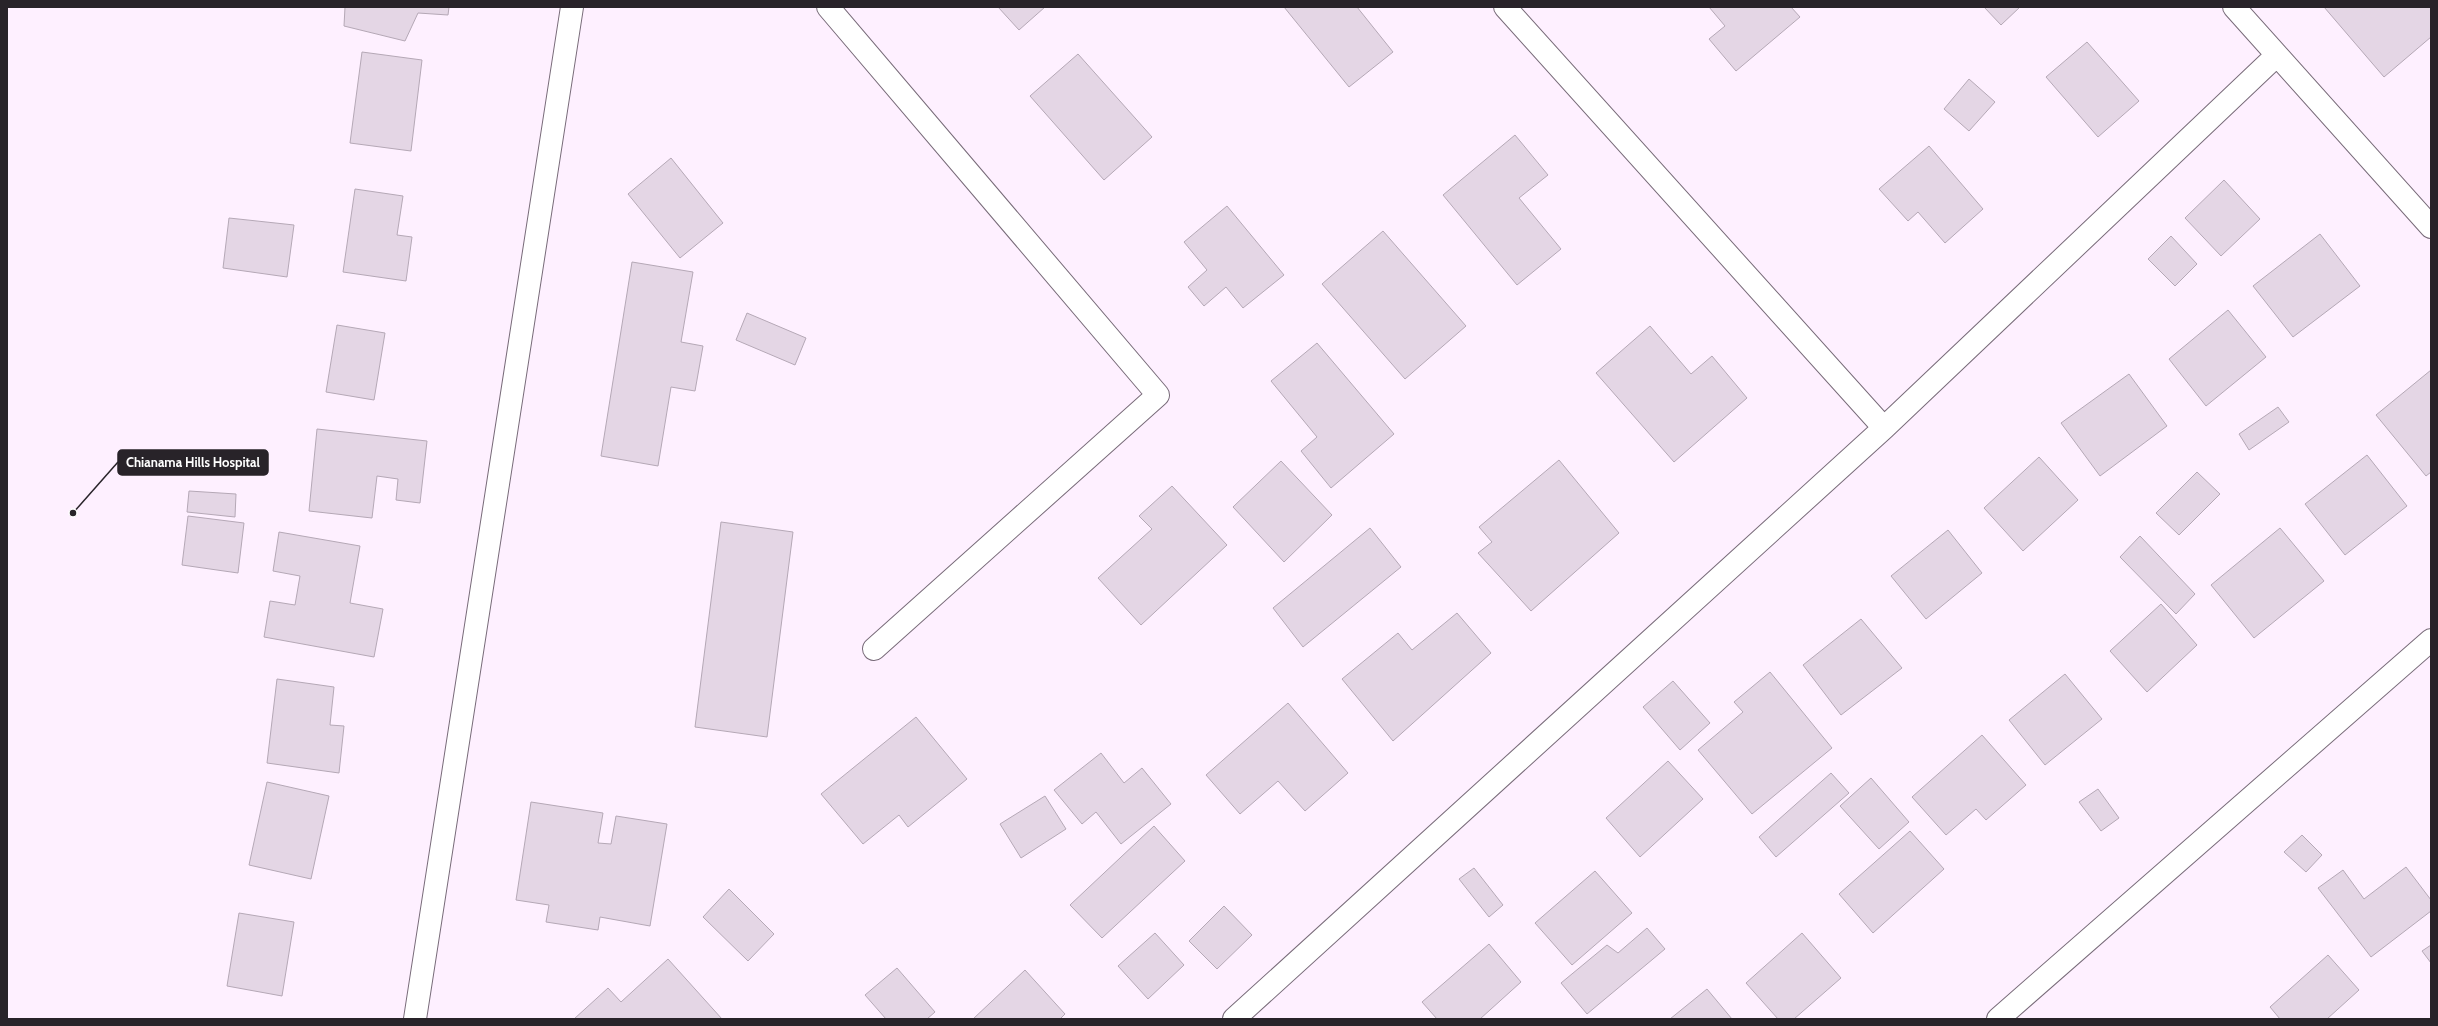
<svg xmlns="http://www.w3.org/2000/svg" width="2438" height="1026" font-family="Cabin,sans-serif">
	<rect width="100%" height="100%" fill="#fef0ff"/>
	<!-- building -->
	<path fill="#e4d6e5" stroke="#b5a8b6" d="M345,7h104l-1,8 -30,-2 -13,28 -61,-15z
		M998,7h47l-26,23z
		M1284,7h73l36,45 -44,35z
		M1709,7h82l9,10 -64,54 -27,-32 16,-13z
		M1984,7h36l-19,18z
		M2324,7h107v30l-47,40z
		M2087,42l52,59 -41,36 -52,-60z
		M362,52l60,8 -11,91 -61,-8z
		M1078,54l74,83 -48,43 -74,-84z
		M1969,79l26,23 -26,29 -25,-22z
		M1515,135l33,40 -29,23 42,51 -44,36 -74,-90z
		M1929,146l54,63 -38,34 -27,-31 -10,9 -29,-32z
		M671,158l52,65 -43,35 -52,-64z
		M2224,180l36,39 -39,37 -36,-38z
		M355,189l48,7 -6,39 15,2 -6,44 -63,-9z
		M1227,206l57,69 -41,33 -17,-21 -22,19 -16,-19 19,-17 -23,-28z
		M229,218l65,7 -7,52 -64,-9z
		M1383,231l83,95 -61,53 -83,-95z
		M2320,234l40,52 -67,51 -40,-51z
		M2171,236l26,28 -22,22 -27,-27z
		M632,262l61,10 -12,70 22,4 -8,45 -24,-4 -13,79 -57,-10z
		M2228,310l38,47 -60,49 -37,-47z
		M747,313l59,25 -11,27 -59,-25z
		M337,325l48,8 -11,67 -48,-8z
		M1650,326l41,48 21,-18 35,42 -73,64 -78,-89z
		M1317,343l77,91 -63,54 -30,-37 16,-14 -46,-56z
		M2431,370v102l-5,4 -50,-61z
		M2129,374l38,52 -67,50 -39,-53z
		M2278,407l11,15 -40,28 -10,-16z
		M317,429l110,12 -7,62 -24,-3 2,-21 -21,-3 -5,42 -63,-7z
		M2367,455l40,51 -62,49 -40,-51z
		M2039,457l39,43 -55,51 -39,-43z
		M1559,460l60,73 -88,78 -53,-58 14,-11 -13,-15z
		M1281,461l51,54 -48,47 -51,-55z
		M2197,472l23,22 -41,41 -23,-22z
		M1172,486l55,59 -86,80 -43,-47 54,-49 -13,-13z
		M189,491l47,3 -1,23 -48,-5z
		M188,516l56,7 -6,50 -56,-8z
		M721,522l72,10 -26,205 -72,-10z
		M1370,528l31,39 -98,80 -30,-39z
		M2280,528l44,53 -70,57 -43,-53z
		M1948,530l34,43 -56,46 -35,-43z
		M279,532l81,14 -10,57 33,6 -9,48 -110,-20 6,-36 25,4 5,-29 -27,-5z
		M2140,536l55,58 -19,20 -56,-57z
		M2161,604l36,41 -50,47 -37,-41z
		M1457,613l34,40 -98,88 -51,-62 56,-46 14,17z
		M1861,619l41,49 -61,47 -38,-50z
		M1770,672l62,76 -80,66 -54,-64 45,-38 -9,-10z
		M2065,674l37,45 -57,46 -36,-45z
		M277,679l57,8 -4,38 14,1 -5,47 -72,-10z
		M1673,681l37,42 -30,27 -37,-43z
		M1288,703l60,70 -43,38 -27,-30 -38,33 -34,-39z
		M916,717l51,62 -59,48 -9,-12 -36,29 -42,-50z
		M1982,735l44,50 -40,35 -10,-11 -30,26 -34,-38z
		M1101,753l23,30 18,-15 29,36 -50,40 -25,-32 -14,12 -28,-34z
		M1668,761l35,38 -63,58 -34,-39z
		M1831,773l18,20 -73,64 -17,-20z
		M1871,778l38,44 -30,27 -39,-43z
		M267,782l62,14 -18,83 -62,-14z
		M2098,789l21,29 -18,13 -22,-29z
		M1045,796l21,33 -45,29 -21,-34z
		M531,802l72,11 -5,30 13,1 5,-28 51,8 -17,102 -50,-9 -2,13 -52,-8 3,-17 -33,-5z
		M1154,826l31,35 -83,77 -32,-33z
		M1910,831l34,38 -71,64 -34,-39z
		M2302,835l20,20 -16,17 -22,-20z
		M2406,867l25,33v11l-60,46 -53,-69 25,-18 21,29z
		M1474,868l29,37 -14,12 -30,-38z
		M1595,871l37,42 -60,52 -37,-42z
		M729,889l45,45 -26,27 -45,-44z
		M1224,906l28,29 -35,34 -28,-28z
		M239,913l55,9 -12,74 -55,-10z
		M1647,928l18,21 -78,65 -26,-31 46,-38 11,8z
		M1155,933l29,32 -36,34 -30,-33z
		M1802,933l39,45 -47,41h-16l-32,-36z
		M1489,944l32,38 -41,37h-43l-15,-17z
		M2431,945v18l-9,-12z
		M2328,955l31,35 -32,29h-47l-10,-12z
		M668,959l54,60h-148l34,-31 13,14z
		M897,968l38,44 -8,7h-41l-21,-24z
		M1025,970l40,44 -5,5h-87z
		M1707,989l25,30h-62z"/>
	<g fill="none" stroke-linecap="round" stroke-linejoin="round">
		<defs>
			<path id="street" d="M828,7l330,388 -284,254
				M1505,7l379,421
				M2234,7l197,220
				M415,1019l157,-1012
				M1234,1019l650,-591 393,-373
				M1998,1019l433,-379"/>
		</defs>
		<!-- street casing -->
		<use href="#street" stroke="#786b79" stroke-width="24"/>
		<!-- street -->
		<use href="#street" stroke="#fff" stroke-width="22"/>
	</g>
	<!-- callouts -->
	<path fill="none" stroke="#282329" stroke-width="1.5" d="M73 513L118 462"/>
	<circle fill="#282329" stroke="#fff" stroke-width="1.5" cx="73" cy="513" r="4"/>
	<rect fill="#282329" stroke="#282329" stroke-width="1.5" x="118" y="450" width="150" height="25" rx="4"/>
	<g font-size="13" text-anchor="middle" font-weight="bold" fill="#fff">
		<text x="193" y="467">Chianama Hills Hospital</text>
	</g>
	<!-- border -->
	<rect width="2438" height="1026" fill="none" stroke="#282329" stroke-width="16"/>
</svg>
